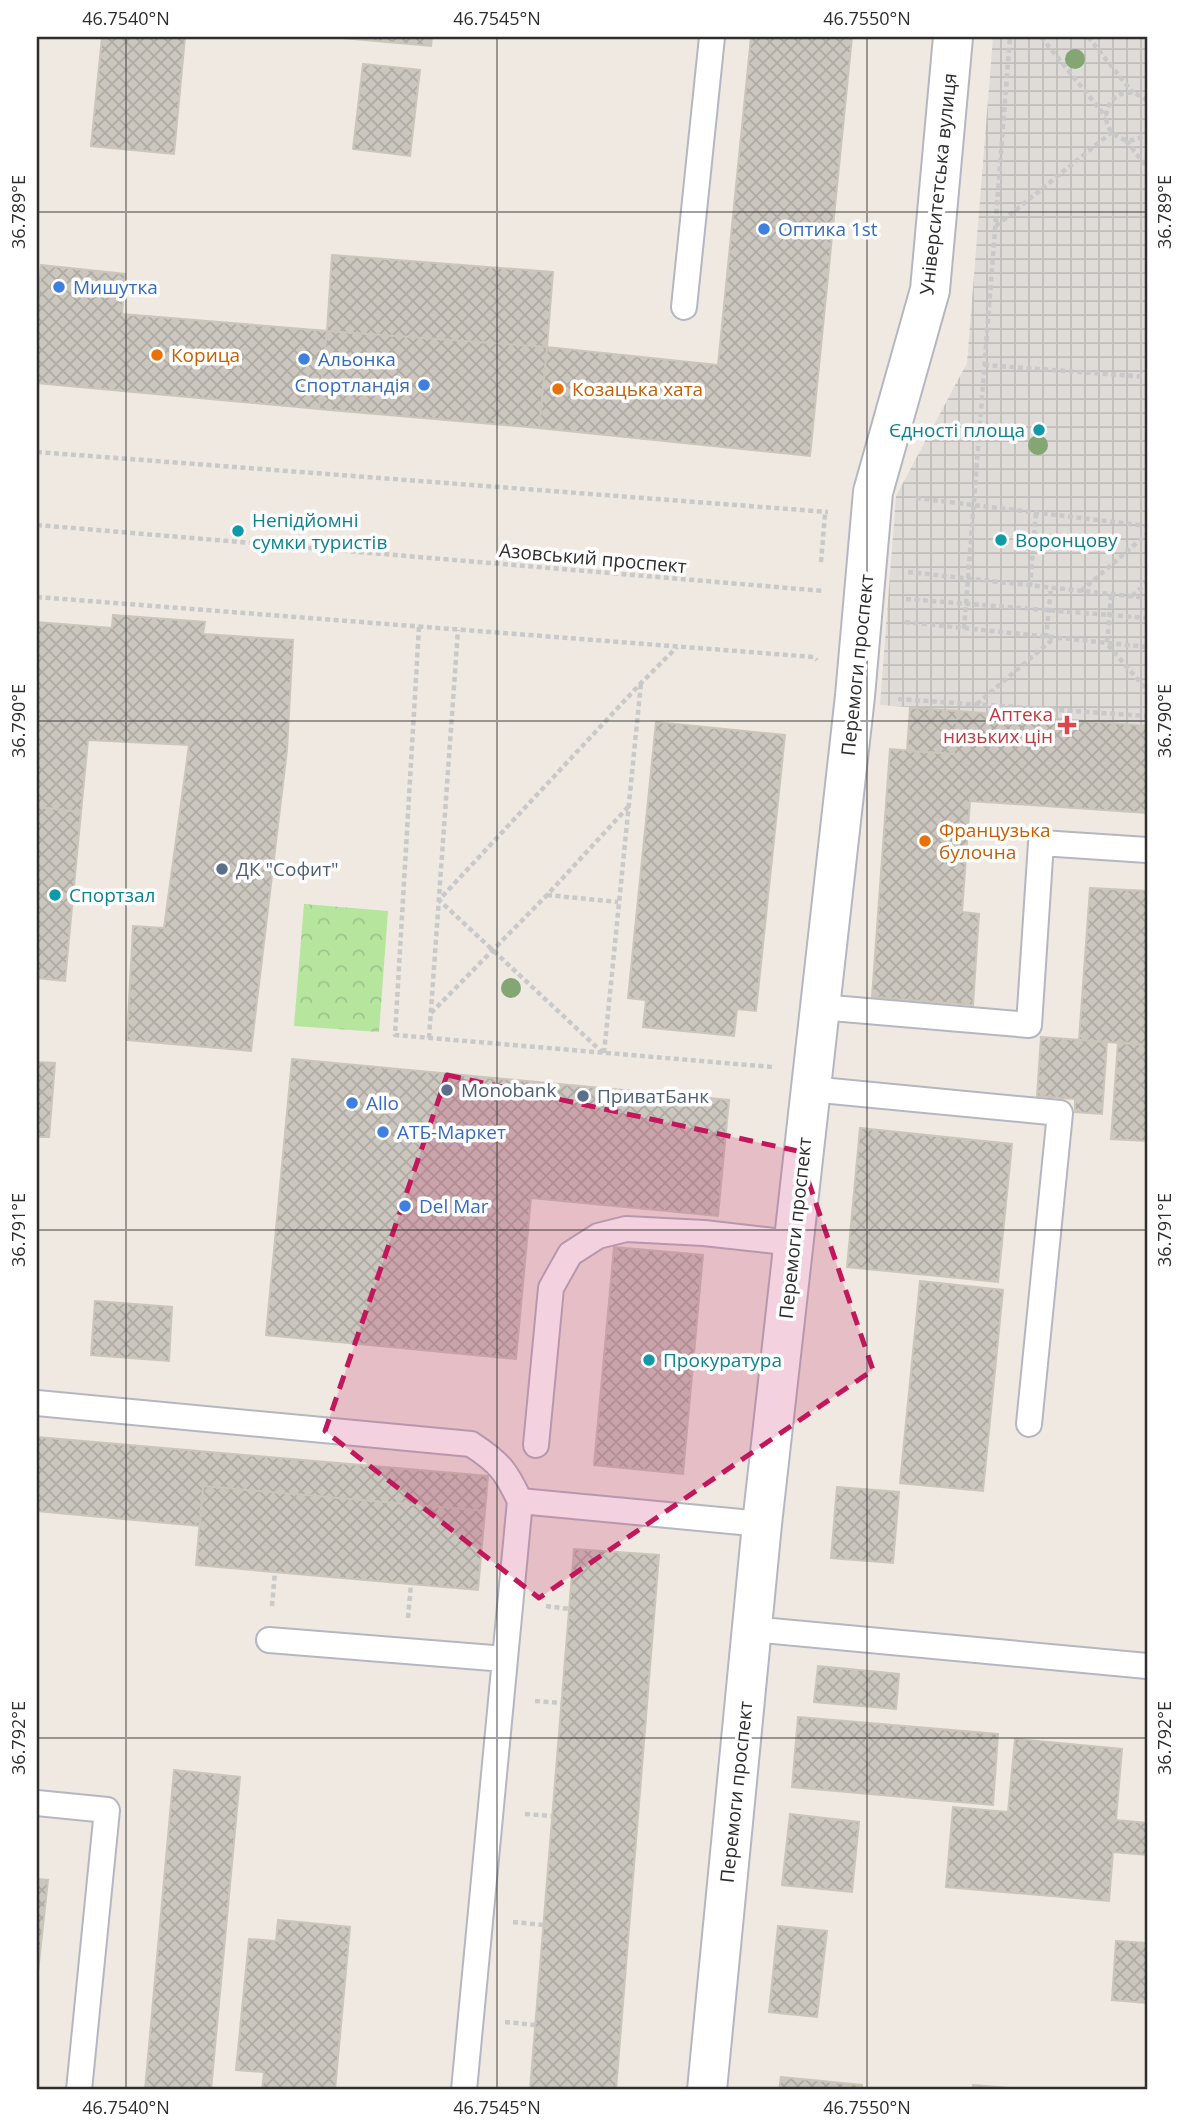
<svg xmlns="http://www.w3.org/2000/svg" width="1184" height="2127" font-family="'Open Sans',sans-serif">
	<defs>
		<pattern id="forest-crowns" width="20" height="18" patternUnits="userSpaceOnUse" patternTransform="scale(1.75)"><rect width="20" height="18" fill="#b6e59e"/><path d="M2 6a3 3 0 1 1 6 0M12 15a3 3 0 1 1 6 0" fill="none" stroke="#9dc588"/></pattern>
		<pattern id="plaza-grid" width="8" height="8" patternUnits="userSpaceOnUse" patternTransform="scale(1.75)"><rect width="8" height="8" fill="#dfdcd8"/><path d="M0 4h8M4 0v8" fill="none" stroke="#c0bdba"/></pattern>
		<pattern id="building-cross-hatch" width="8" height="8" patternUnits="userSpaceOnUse" patternTransform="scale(1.75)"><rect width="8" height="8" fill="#cbc7bf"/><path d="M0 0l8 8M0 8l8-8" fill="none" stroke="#afaba4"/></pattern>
	</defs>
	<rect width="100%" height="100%" fill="#efe9e1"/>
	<!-- forest -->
	<path fill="url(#forest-crowns)" d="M304,904l84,7 -9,121 -85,-6z"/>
	<!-- plaza -->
	<path fill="url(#plaza-grid)" d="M993,37h154v689l-267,-21 16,-209 71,-133z"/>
	<!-- building -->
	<path fill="url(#building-cross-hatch)" stroke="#cbc5ba" stroke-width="2" d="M102,37h83l-11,117 -83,-8z
		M331,37h101l-1,9z
		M751,37h101l-42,419 -271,-28 8,-81 171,18z
		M363,64l57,6 -10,86 -57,-7z
		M332,255l221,17 -6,75 -220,-16z
		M41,265l84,9 -3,40 205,17 -8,78 -282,-26v-63z
		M327,331l220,16 -8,81 -220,-19z
		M113,615l92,7 -2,12 90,6 -6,110 -36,301 -124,-11 6,-114 31,2 25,-183 -101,-5 -7,72 -44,-5v-185l75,6z
		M910,708l48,3 -4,43 -47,-3z
		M958,711l189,15v87l-177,-12 -8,111 17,2 -6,91 -101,-8 18,-248 64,5z
		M656,722l129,13 -29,276 -19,-2 -3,27 -91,-9 3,-27 -18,-2z
		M37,807l44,5 -16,169 -28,-3z
		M1090,888l57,3v154l-68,-5z
		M1041,1037l66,5 -5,72 -27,-2v-13l-38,-3z
		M1118,1042l29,3v96l-36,-2z
		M292,1059l437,41 -11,116 -187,-18 -15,161 -250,-24z
		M37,1062l18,1 -6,74h-12z
		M860,1128l152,16 -14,138 -151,-15z
		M614,1247l89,8 -20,219 -89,-9z
		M920,1281l83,9 -20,201 -83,-8z
		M95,1301l77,6 -3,54 -78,-6z
		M37,1437l451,39 -3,35 -282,-25 -3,40 -163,-15z
		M203,1486l282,25 -7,79 -282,-25z
		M837,1487l62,5 -6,71 -62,-5z
		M574,1549l85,6 -43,535h-86z
		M818,1666l81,8 -3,35 -82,-7z
		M798,1717l200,17 -5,71 -201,-18z
		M1015,1739l107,10 -6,71 31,3v32l-34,-3 -4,49 -163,-14 7,-80 55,5z
		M174,1770l66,7 -29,313h-66z
		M790,1814l69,8 -7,70 -70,-7z
		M37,1879l11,1 -11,101z
		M278,1920l72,7 -15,163h-73l2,-18 -28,-2 13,-131 27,2z
		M778,1926l49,5 -10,86 -48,-5z
		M1116,1941l31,2v60l-35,-3z
		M781,2077l81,8v5h-83z
		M973,2085l59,5h-59z"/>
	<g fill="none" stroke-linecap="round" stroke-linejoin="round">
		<defs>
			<path id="service" d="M684,307l28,-270
				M820,1007l209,18 12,-182 106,7
				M810,1089l250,24 -31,311
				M37,1403l434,41c29,19 35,27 49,57l242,23
				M536,1445l15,-157 19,-34 28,-18 28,-7 78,4 89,10
				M752,1629l395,37
				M269,1640l236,19
				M37,1803l70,7 -28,280
				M464,2090l56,-589"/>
			<path id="tertiary" d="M707,2090l55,-566 93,-828 18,-204 57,-202 23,-253"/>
		</defs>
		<!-- service casing -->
		<use href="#service" stroke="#b4b7c1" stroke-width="28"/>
		<!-- tertiary casing -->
		<use href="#tertiary" stroke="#b4b7c1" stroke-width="42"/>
		<!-- path -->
		<path stroke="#c9c9c9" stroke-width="4.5" stroke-dasharray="5 3.5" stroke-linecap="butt" d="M1041,37l65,80
			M1088,37l45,56
			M1147,101c-32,-29 -60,25 -24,38 9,3 18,0 24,-7
			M1126,141l21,26
			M996,226l116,-94
			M984,365l163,12
			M37,452l791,60
			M916,498l231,28
			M37,525l787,66
			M821,562l4,-48
			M908,572l239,26
			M1030,586l6,-73
			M1081,591l66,-57
			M1111,595l-4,49 40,46
			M1132,596l15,-13
			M37,597l777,60 3,3
			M906,599l241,19
			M905,622l242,25
			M419,627l-24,408 377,32
			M964,629l46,-592
			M1046,638l5,-50
			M898,699l249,17
			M977,704l76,-65
			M547,895l71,7
			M431,1013l116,-118 81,-88
			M429,1038l29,-408
			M603,1053l-164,-153 202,-217 36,-36
			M604,1053l37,-370
			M272,1606l3,-34
			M546,1606l23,3
			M408,1618l3,-34
			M535,1701l27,2
			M525,1814l27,2
			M513,1922l31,3
			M505,2022l31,3"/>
		<!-- service -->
		<use href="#service" stroke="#fff" stroke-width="24"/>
		<!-- tertiary -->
		<use href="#tertiary" stroke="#fff" stroke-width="38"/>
	</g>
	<!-- trees -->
	<g fill="#84a574">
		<circle cx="1075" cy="59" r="10"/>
		<circle cx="1038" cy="445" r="10"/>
		<circle cx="511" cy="988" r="10"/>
	</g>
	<!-- marked area -->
	<path fill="#c2185b" fill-opacity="0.2" stroke="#c2185b" stroke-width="5" stroke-dasharray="14 9" stroke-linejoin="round" d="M447,1075l351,76 75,219 -334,228 -214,-167z"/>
	<!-- ticks -->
	<path fill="none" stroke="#2e2e2e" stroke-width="2" stroke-opacity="0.45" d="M126,37v2053M497,37v2053M867,37v2053M37,212h1110M37,721h1110M37,1230h1110M37,1738h1110"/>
	<!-- markers -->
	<g fill="#3f7fe0" stroke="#fff" stroke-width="2.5">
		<circle cx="764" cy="229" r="7"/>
		<circle cx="59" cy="287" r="7"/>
		<circle cx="304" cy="359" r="7"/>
		<circle cx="424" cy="385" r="7"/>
		<circle cx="352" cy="1103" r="7"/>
		<circle cx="383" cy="1132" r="7"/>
		<circle cx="405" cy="1206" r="7"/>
	</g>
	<g fill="#e8710a" stroke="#fff" stroke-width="2.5">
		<circle cx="157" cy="355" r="7"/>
		<circle cx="558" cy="389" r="7"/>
		<circle cx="925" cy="841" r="7"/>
	</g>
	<g fill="#0f9aa8" stroke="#fff" stroke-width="2.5">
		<circle cx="1039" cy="430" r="7"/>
		<circle cx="238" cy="531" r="7"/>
		<circle cx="1001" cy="540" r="7"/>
		<circle cx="55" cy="895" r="7"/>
		<circle cx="649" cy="1360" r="7"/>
	</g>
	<path fill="#e0444e" stroke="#fff" stroke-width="2.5" d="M1063.5 714.5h7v7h7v7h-7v7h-7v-7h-7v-7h7z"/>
	<g fill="#5c6f8a" stroke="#fff" stroke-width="2.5">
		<circle cx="222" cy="869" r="7"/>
		<circle cx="447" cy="1090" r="7"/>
		<circle cx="583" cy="1096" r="7"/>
	</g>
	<g text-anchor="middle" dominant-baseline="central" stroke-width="7" stroke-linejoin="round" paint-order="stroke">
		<!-- street labels -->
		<g font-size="19" fill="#2e2e2e" stroke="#fff">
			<text transform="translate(938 184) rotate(-84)">Університетська вулиця</text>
			<text transform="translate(593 558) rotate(5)">Азовський проспект</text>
			<text transform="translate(857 665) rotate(-84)">Перемоги проспект</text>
			<text transform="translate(795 1228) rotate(-84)">Перемоги проспект</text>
			<text transform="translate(736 1792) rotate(-84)">Перемоги проспект</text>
		</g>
		<!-- shop labels -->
		<g font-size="19" fill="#366cbe" stroke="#fff" text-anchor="start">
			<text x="778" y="229">Оптика 1st</text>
			<text x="73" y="287">Мишутка</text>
			<text x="318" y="359">Альонка</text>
			<text x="410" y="385" text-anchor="end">Спортландія</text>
			<text x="366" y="1103">Allo</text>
			<text x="397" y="1132">АТБ-Маркет</text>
			<text x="419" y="1206">Del Mar</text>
		</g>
		<!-- food labels -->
		<g font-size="19" fill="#c56008" stroke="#fff" text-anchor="start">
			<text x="171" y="355">Корица</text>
			<text x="572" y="389">Козацька хата</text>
			<text x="939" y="830">Французька<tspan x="939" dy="22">булочна</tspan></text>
		</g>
		<!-- culture labels -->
		<g font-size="19" fill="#0d838f" stroke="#fff" text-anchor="start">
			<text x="1025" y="430" text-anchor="end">Єдності площа</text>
			<text x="252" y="520">Непідйомні<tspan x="252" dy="22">сумки туристів</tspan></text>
			<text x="1015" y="540">Воронцову</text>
			<text x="69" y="895">Спортзал</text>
			<text x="663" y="1360">Прокуратура</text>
		</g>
		<!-- health labels -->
		<g font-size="19" fill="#be3a42" stroke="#fff" text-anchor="end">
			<text x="1053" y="714">Аптека<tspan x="1053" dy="22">низьких цін</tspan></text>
		</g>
		<!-- service labels -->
		<g font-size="19" fill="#4e5e75" stroke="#fff" text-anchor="start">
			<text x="236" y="869">ДК "Софит"</text>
			<text x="461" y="1090">Monobank</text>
			<text x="597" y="1096">ПриватБанк</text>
		</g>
	</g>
	<!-- border -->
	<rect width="1184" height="2127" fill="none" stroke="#ffffff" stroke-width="77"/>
	<rect x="38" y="38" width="1108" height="2050" fill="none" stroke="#2e2e2e" stroke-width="2.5"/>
	<g font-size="18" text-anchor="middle" fill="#2e2e2e">
		<text x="126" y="25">46.7540°N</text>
		<text x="497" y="25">46.7545°N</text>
		<text x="867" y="25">46.7550°N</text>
		<text transform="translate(1165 212) rotate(-90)" y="6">36.789°E</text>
		<text transform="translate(19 212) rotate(-90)" y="6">36.789°E</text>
		<text transform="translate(19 721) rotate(-90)" y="6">36.790°E</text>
		<text transform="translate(1165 721) rotate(-90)" y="6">36.790°E</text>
		<text transform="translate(1165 1230) rotate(-90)" y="6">36.791°E</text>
		<text transform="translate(19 1230) rotate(-90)" y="6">36.791°E</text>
		<text transform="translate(1165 1738) rotate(-90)" y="6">36.792°E</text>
		<text transform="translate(19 1738) rotate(-90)" y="6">36.792°E</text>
		<text x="126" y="2114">46.7540°N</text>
		<text x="497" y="2114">46.7545°N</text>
		<text x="867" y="2114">46.7550°N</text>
	</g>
</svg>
